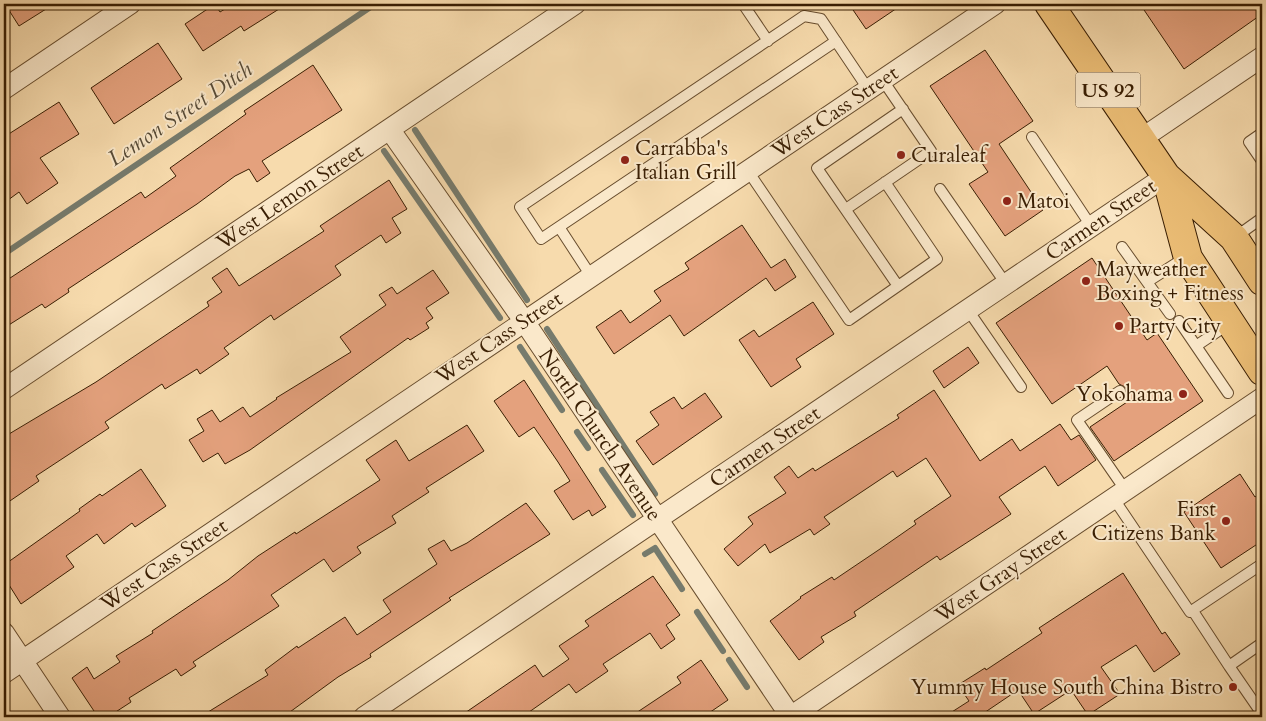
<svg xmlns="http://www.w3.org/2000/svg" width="1266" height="721" font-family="Cardo,serif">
	<rect width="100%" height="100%" fill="#f7dbad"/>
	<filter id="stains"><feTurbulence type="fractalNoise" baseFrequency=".004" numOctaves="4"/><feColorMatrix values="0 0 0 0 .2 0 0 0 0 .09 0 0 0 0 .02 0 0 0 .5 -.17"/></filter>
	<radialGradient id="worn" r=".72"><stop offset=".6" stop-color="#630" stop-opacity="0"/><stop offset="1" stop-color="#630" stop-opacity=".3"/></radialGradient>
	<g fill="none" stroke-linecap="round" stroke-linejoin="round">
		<!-- stream -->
		<path stroke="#767b6d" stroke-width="6" d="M415,130l112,170
			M384,151l116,167
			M4,254l371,-250
			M547,329l108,165
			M520,347l42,63
			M577,432l11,16
			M602,470l31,45
			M645,554l10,-6 27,41
			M697,612l26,39
			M729,660l18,27"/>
	</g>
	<!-- building -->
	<path fill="#e4a17d" stroke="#391e03" d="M5,4h49l-35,22z
		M215,4l5,8 13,-8h54l-43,27 -3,-5 -38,25 -18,-27z
		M849,4h54l-37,25z
		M1140,4h116l6,10 -78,55z
		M158,43l24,36 -68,45 -23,-36z
		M985,50l48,71 -34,23 44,66 -38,26 -36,-52 19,-12 -58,-86z
		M313,65l29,45 -80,51 8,12 -13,9 -8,-13 -14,7 -38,28 -129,85 1,3 -24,16 -3,-4 -38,24v-46l137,-90 4,6 31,-22 -6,-8 76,-54 -2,-3z
		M59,102l20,32 -39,24 18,25 -31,21 -8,-12 -15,11v-66z
		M389,180l18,29 -15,9 9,15 -15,10 -5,-8 -46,31 6,9 -67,45 -3,-5 -47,33 5,6 -29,20 -3,-5 -32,20 -3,-5 -57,38 4,6 -73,48 3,5 -35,24v-68l92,-55 113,-76 -2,-4 15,-10 -10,-14 15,-10 12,18 85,-55 -4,-5z
		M742,225l29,43 14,-9 11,18 -21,14 -9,-13 -82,58 -14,-21 -56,39 -18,-27 25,-17 9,13 31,-22 -7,-10 35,-22 -4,-6z
		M1092,258l55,82 10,-7 46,68 -89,60 -24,-34 40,-27 -4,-6 -1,-7 -6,-3 -12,-18 -55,38 -56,-81z
		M433,270l16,23 -23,15 7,10 -7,5 3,5 -19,12 -2,-2 -158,112 -25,14 -7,-11 -15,9 -14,-22 15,-9 -7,-12 15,-9 8,12 23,-15 7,10 27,-18 -1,-1 75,-46 -11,-15 46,-32 -7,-10 13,-8 5,7z
		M813,302l21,32 -38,25 5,8 -30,20 -32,-47 15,-10 5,7z
		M968,347l11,16 -35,25 -11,-17z
		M524,380l82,127 -14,9 -3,-6 -16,10 -19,-29 16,-10 -12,-19 -24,-35 -15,10 -25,-36z
		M934,390l46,71 32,-22 8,12 40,-27 11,16 8,-5 17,25 -38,26 -13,-20 -46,31 12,17 -71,46 -3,-4 -83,56 2,4 -35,21 3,5 -25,18 -29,-39 31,-23 -1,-1 32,-20 2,3 46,-31 36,-25 -2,-3 37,-25 -25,-38 -29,19 -4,-6 -69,46 6,7 -16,11 -4,-6 -40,24 -5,-9 -27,22 -14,-17 29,-25 -5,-7 38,-24 -12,-16 15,-11 9,12 15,-10 2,3 84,-53 -2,-3z
		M705,393l17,24 -69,48 -17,-24 23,-16 -9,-13 24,-15 8,12z
		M467,425l17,26 -58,37 3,4 -37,24 4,7 -39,24 4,6 -28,19 -9,-13 -53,36 8,11 -86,56 3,4 -15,10 -5,-7 -47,29 2,4 -23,15h-10l-26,-39 15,-11 7,12 26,-17 -4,-6 37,-23 -1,-2 76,-51 30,-24 37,-24 1,2 84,-54 -14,-20 30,-20 13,21z
		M141,469l25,37 -31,21 -3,-4 -28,21 -7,-10 -31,22 8,11 -53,37 -17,-27v-12l76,-54 -1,-2 21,-15 2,2z
		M1240,474l15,23 7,-5v49l-41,27 -37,-56z
		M526,503l24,31 -101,64 2,2 -81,54 1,3 -33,20 -55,40h-83l68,-42 -3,-5 32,-24 1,2 47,-31 12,18 34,-23 -8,-12 54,-36 -9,-15 16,-9 7,11 16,-8z
		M1123,573l39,61 3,-2 15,22 -26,18 -18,-27 -35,22 19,27 -32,21 -17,-25 -37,24 -16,-24 -40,27h-34l25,-16 -11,-16 27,-17 1,2 56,-37 -3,-5z
		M653,576l27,39 -14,10 9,14 -14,10 -11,-16 -47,31 5,7 -32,22 -7,-9 -47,33h-63l76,-52 8,12 26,-18 -10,-13 30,-20 -4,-5z
		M701,660l27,40 -25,17h-73l51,-34 -4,-6z"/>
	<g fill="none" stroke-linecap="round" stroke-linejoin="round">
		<defs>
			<path id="service" d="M743,4l25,37
				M836,41l-295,198 -21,-32 284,-191 17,3 47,70
				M1262,133l-13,9 13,19
				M1032,137l59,89
				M748,171l101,149 88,-61 -52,-77
				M940,189l66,95
				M846,209l85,-58 -49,-72
				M559,227l32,49
				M1234,238l28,-20
				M1122,247l48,67
				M1147,282l39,-25
				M898,286l-81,-118 86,-59
				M968,310l53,77
				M1179,321l49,72
				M1196,346l34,-23
				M1120,391l-43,29 49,71
				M1114,499l76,113 72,-48
				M1193,611l36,55
				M1262,643l-33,23 33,48"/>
			<path id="minor" d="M4,89l126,-85
				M390,130l134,191 267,396
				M1141,139l121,-82
				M4,389l571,-385
				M4,633l56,84
				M4,673l991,-669
				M364,717l802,-541
				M790,717l472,-319"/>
			<path id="primary" d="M1049,4l117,172 68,62 28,43
				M1166,176l22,82 74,113"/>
		</defs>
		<!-- service casing -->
		<use href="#service" stroke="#684d2e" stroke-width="12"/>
		<!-- minor casing -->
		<use href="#minor" stroke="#684d2e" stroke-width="22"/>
		<!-- primary casing -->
		<use href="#primary" stroke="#391e03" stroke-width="30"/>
		<!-- service -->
		<use href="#service" stroke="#fae8ca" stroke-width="10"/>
		<!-- minor -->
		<use href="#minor" stroke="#fae8ca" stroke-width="20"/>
		<!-- primary -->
		<use href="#primary" stroke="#ecbe76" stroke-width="28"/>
	</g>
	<!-- markers -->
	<g fill="#8f2418" stroke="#fae8ca" stroke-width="2">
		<circle cx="901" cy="155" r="5"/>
		<circle cx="625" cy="160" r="5"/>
		<circle cx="1007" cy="201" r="5"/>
		<circle cx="1086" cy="281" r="5"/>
		<circle cx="1119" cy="326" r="5"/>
		<circle cx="1183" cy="394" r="5"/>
		<circle cx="1226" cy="521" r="5"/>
		<circle cx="1233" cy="687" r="5"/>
	</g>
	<g text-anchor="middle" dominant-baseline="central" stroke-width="4" stroke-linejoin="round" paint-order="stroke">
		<!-- shield labels -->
		<rect fill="#fae8ca" stroke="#735b3f" stroke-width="1" x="1075.5" y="72.5" width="65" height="35" rx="4"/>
		<g font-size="20" font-weight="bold" fill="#391e03">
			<text x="1108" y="90">US 92</text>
		</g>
		<!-- street labels -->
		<g font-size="21" fill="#391e03" stroke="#fae8ca">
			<text transform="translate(835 112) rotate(-34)">West Cass Street</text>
			<text transform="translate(290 197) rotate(-34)">West Lemon Street</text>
			<text transform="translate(1101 220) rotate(-34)">Carmen Street</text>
			<text transform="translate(499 338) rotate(-34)">West Cass Street</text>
			<text transform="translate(600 435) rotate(56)">North Church Avenue</text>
			<text transform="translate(765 447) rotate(-34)">Carmen Street</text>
			<text transform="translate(164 565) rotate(-34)">West Cass Street</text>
			<text transform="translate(1001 575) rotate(-34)">West Gray Street</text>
		</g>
		<!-- poi labels -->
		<g font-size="21" fill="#391e03" stroke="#fae8ca" text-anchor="start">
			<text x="635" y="148">Carrabba's<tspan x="635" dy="24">Italian Grill</tspan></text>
			<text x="911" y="155">Curaleaf</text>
			<text x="1017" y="201">Matoi</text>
			<text x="1096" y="269">Mayweather<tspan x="1096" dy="24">Boxing + Fitness</tspan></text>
			<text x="1129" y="326">Party City</text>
			<text x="1173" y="394" text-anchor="end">Yokohama</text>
			<text x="1216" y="509" text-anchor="end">First<tspan x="1216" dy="24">Citizens Bank</tspan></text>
			<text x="1223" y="687" text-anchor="end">Yummy House South China Bistro</text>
		</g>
		<!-- water labels -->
		<g font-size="22" font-style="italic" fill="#584c38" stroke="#fae8ca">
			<text transform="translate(180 114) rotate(-34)">Lemon Street Ditch</text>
		</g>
	</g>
	<!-- margin -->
	<rect width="1266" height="721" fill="none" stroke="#f7dbad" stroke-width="20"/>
	<rect x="5" y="5" width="1256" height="711" fill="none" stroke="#391e03" stroke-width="2.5"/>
	<rect x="10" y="10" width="1246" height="701" fill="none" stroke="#391e03"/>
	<rect width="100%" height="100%" filter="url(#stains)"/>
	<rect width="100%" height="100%" fill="url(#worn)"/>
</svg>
